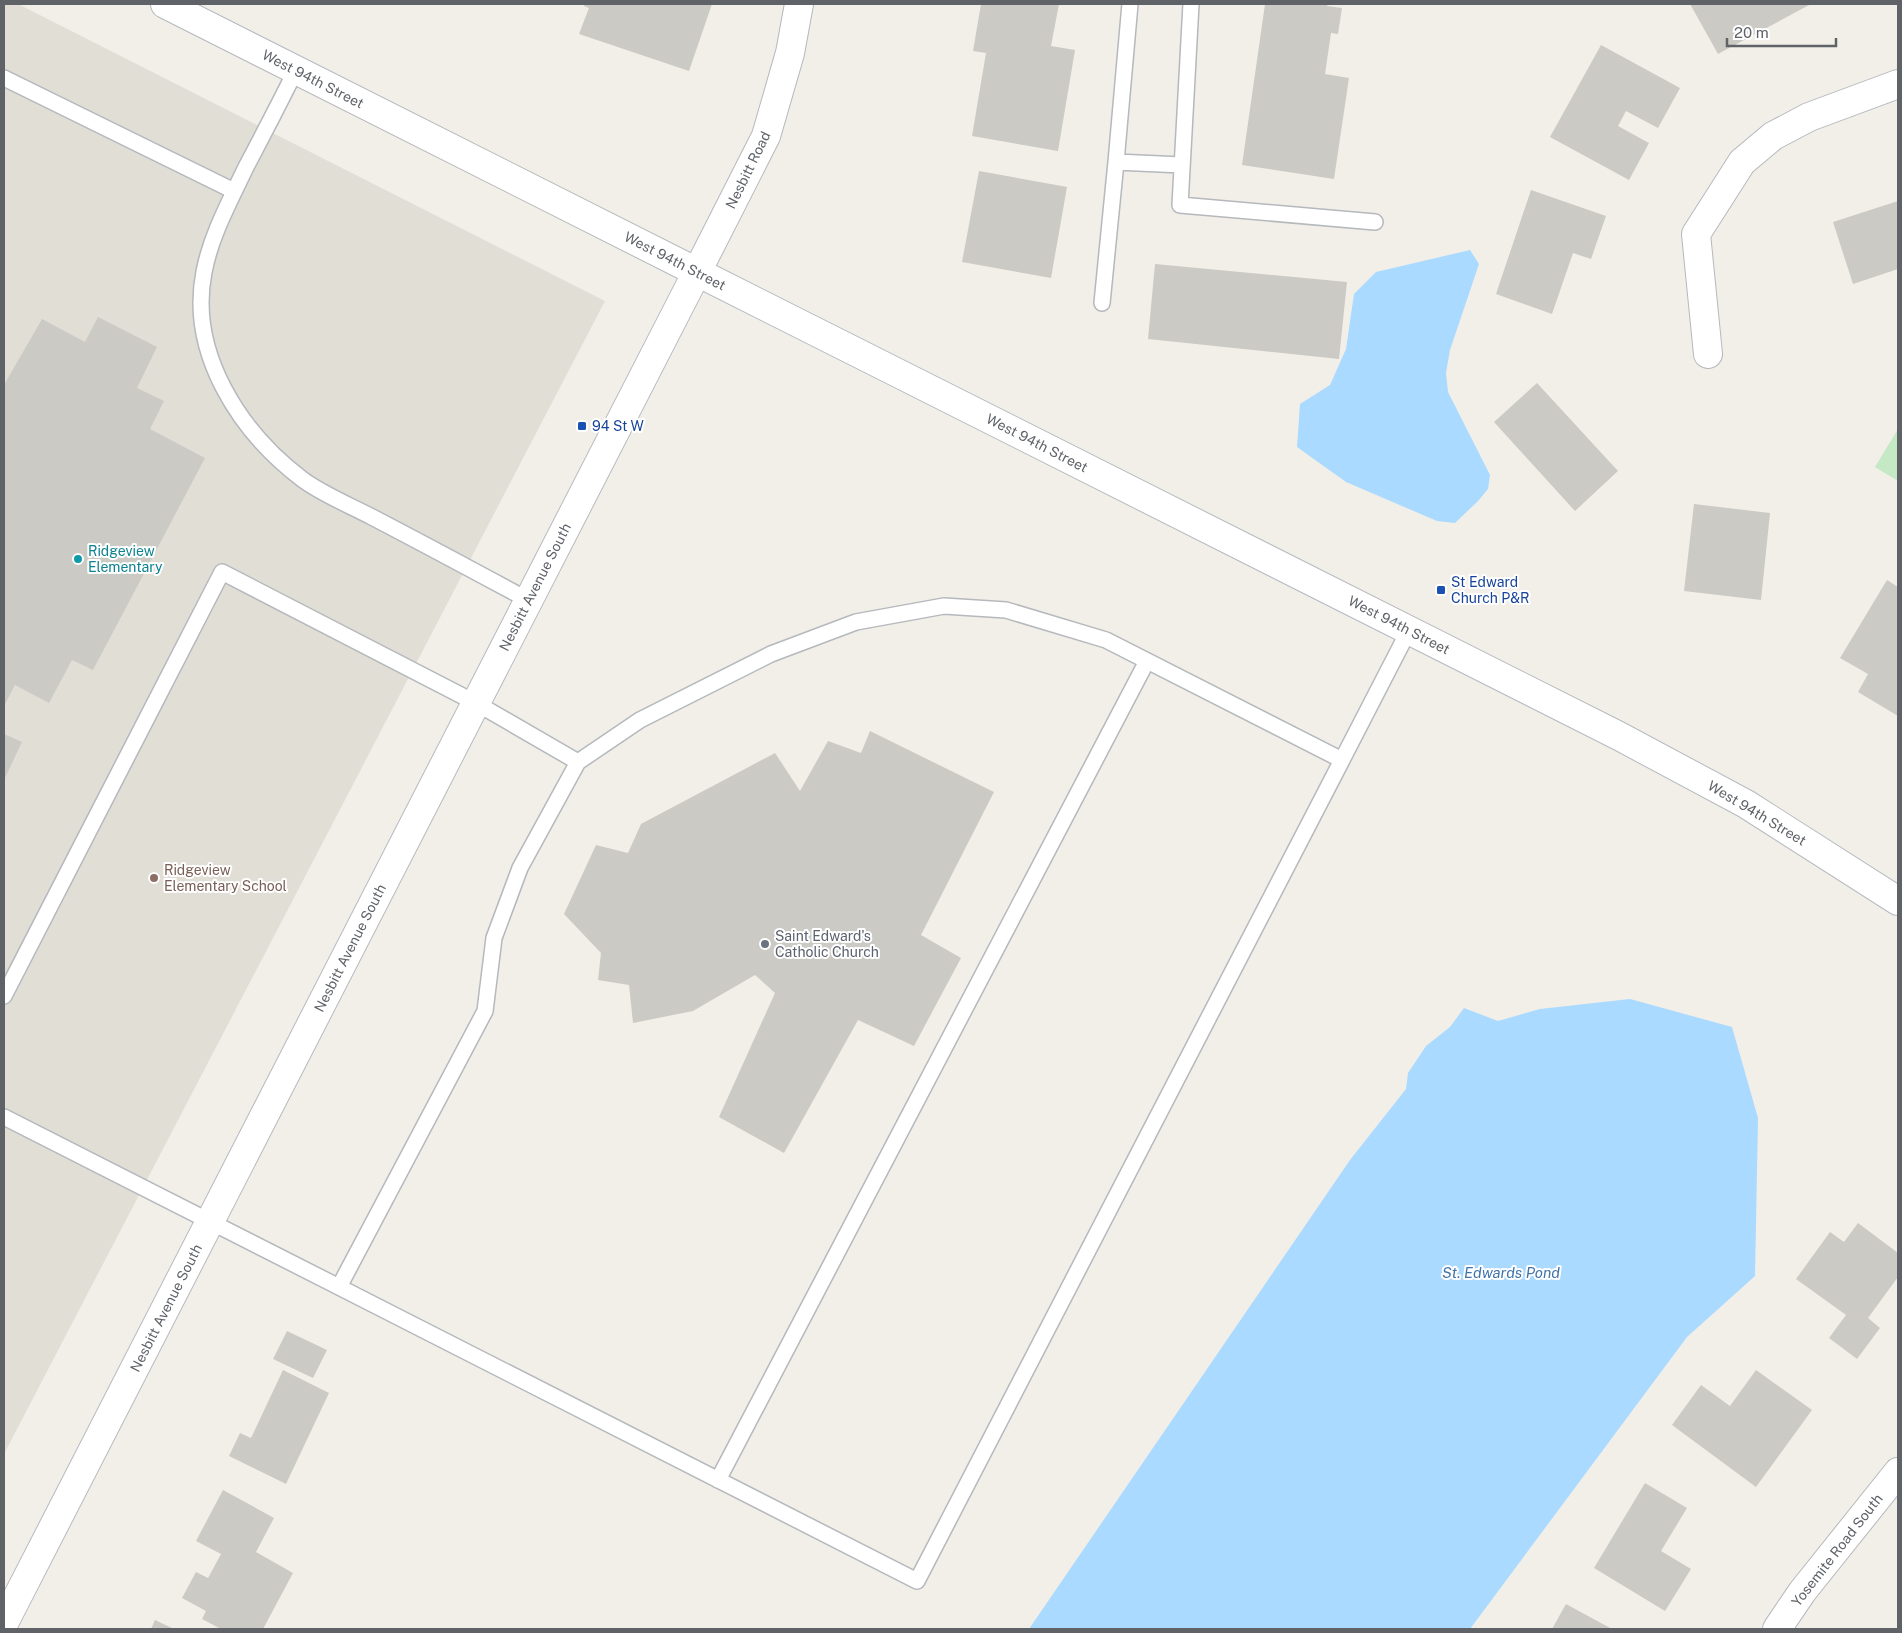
<svg xmlns="http://www.w3.org/2000/svg" width="1902" height="1633" font-family="'Public Sans',sans-serif">
	<rect width="100%" height="100%" fill="#f1efe8"/>
	<!-- education -->
	<path fill="#e1ded6" d="M4,4h14l587,297 -601,1153z"/>
	<!-- green -->
	<path fill="#c5e8c5" d="M1898,429v52l-23,-14z"/>
	<!-- water -->
	<path fill="#aadaff" d="M1470,250l9,14 -29,86 -4,23 2,19 42,83 -2,14 -10,12 -23,22 -18,-2 -91,-39 -49,-35 3,-43 30,-19 16,-36 8,-55 22,-22z
		M1630,999l102,28 26,91 -3,158 -68,61 -217,292h-441l321,-469 56,-71 2,-16 18,-27 24,-19 14,-19 34,13 42,-12z"/>
	<!-- building -->
	<path fill="#cccac5" d="M585,4h127l-23,67 -110,-37 10,-26 -5,-2z
		M981,4h78l-8,42 24,4 -17,101 -86,-15 14,-83 -13,-2z
		M1265,4h63l-1,2 15,2 -4,26 -7,-1 -6,41 24,4 -15,101 -92,-14z
		M1690,4h121l-93,50z
		M1601,45l79,43 -22,40 -32,-17 -8,15 31,17 -20,37 -79,-43z
		M979,171l88,16 -16,91 -89,-16z
		M1531,190l75,26 -15,43 -18,-6 -21,61 -56,-20z
		M1898,201v68l-45,15 -20,-62z
		M1155,264l192,18 -8,77 -191,-20z
		M98,317l59,30 -20,41 27,13 -14,28 55,29 -112,212 -21,-10 -23,43 -34,-18 -11,21v-321l38,-66 43,23z
		M1537,383l81,88 -43,40 -81,-89z
		M1694,504l76,9 -9,87 -77,-9z
		M1887,580l11,7v129l-40,-24 10,-18 -28,-16z
		M870,731l124,61 -73,143 40,23 -47,88 -56,-26 -74,133 -65,-36 56,-124 -20,-18 -62,36 -60,12 -4,-38 -31,-5 3,-27 -37,-39 32,-69 32,8 13,-29 134,-71 25,38 28,-50 33,12z
		M4,734l18,8 -18,38z
		M1858,1223l40,30v24l-30,41 12,10 -23,31 -28,-21 17,-23 -50,-36 34,-47 14,10z
		M287,1331l40,19 -14,28 -40,-19z
		M283,1370l46,23 -43,91 -57,-28 11,-23 11,5z
		M1756,1370l56,40 -56,77 -84,-62 29,-40 29,21z
		M1645,1483l42,25 -26,43 30,18 -26,42 -71,-43z
		M223,1490l51,28 -18,34 37,21 -30,56h-42l-19,-10 4,-8 -24,-13 14,-26 12,6 13,-24 -25,-13z
		M1566,1604l46,25h-60z
		M155,1620l19,9h-23z"/>
	<g fill="none" stroke-linecap="round" stroke-linejoin="round">
		<defs>
			<path id="lane" d="M1130,4l-14,158 66,3
				M1191,4l-11,201 195,17
				M296,70c-16,32 -33,65 -50,97 -16,34 -35,68 -42,105 -16,81 36,160 98,207 18,14 49,27 70,38 52,27 104,55 156,83
				M4,78l230,113
				M1102,303l14,-141
				M4,996l218,-424 254,131 102,59 62,-42 131,-66 85,-32 88,-16 62,4 100,30 236,120 67,-130
				M4,1117l335,170 146,-276 9,-73 26,-70 58,-106
				M339,1287l578,294 425,-821
				M718,1480l429,-819"/>
			<path id="street" d="M165,4l532,268 69,-136 24,-83 9,-49
				M1708,354l-12,-120 46,-72 31,-26 36,-19 89,-33
				M1777,1629l25,-37 96,-120"/>
			<path id="secondary" d="M4,1623l693,-1351 922,464 127,68 152,97"/>
		</defs>
		<!-- lane casing -->
		<use href="#lane" stroke="#b5b8bc" stroke-width="18"/>
		<!-- street casing -->
		<use href="#street" stroke="#b5b8bc" stroke-width="30"/>
		<!-- secondary casing -->
		<use href="#secondary" stroke="#b6babf" stroke-width="30"/>
		<!-- lane -->
		<use href="#lane" stroke="#fff" stroke-width="15"/>
		<!-- street -->
		<use href="#street" stroke="#fff" stroke-width="28"/>
		<!-- secondary -->
		<use href="#secondary" stroke="#fff" stroke-width="28"/>
	</g>
	<!-- markers -->
	<g fill="#1a4fb4" stroke="#fff" stroke-width="2">
		<rect x="577" y="421" width="10" height="10" rx="2.5"/>
		<rect x="1436" y="585" width="10" height="10" rx="2.5"/>
	</g>
	<circle fill="#0f9aa8" stroke="#fff" stroke-width="2" cx="78" cy="559" r="5"/>
	<circle fill="#8d6e63" stroke="#fff" stroke-width="2" cx="154" cy="878" r="5"/>
	<circle fill="#6b7280" stroke="#fff" stroke-width="2" cx="765" cy="944" r="5"/>
	<g text-anchor="middle" dominant-baseline="central" stroke-width="4" stroke-linejoin="round" paint-order="stroke">
		<!-- street labels -->
		<g font-size="14" fill="#5f6368" stroke="#fff">
			<text transform="translate(313 79) rotate(27)">West 94th Street</text>
			<text transform="translate(748 170) rotate(-64)">Nesbitt Road</text>
			<text transform="translate(675 261) rotate(27)">West 94th Street</text>
			<text transform="translate(1037 443) rotate(27)">West 94th Street</text>
			<text transform="translate(535 587) rotate(-63)">Nesbitt Avenue South</text>
			<text transform="translate(1399 625) rotate(27)">West 94th Street</text>
			<text transform="translate(1757 813) rotate(31)">West 94th Street</text>
			<text transform="translate(350 948) rotate(-63)">Nesbitt Avenue South</text>
			<text transform="translate(166 1308) rotate(-63)">Nesbitt Avenue South</text>
			<text transform="translate(1837 1550) rotate(-52)">Yosemite Road South</text>
		</g>
		<!-- transit labels -->
		<g font-size="14" fill="#164399" stroke="#fff" text-anchor="start">
			<text x="592" y="426">94 St W</text>
			<text x="1451" y="582">St Edward<tspan x="1451" dy="16">Church P&amp;R</tspan></text>
		</g>
		<!-- culture labels -->
		<g font-size="14" fill="#0d838f" stroke="#fff" text-anchor="start">
			<text x="88" y="551">Ridgeview<tspan x="88" dy="16">Elementary</tspan></text>
		</g>
		<!-- education labels -->
		<g font-size="14" fill="#785e54" stroke="#fff" text-anchor="start">
			<text x="164" y="870">Ridgeview<tspan x="164" dy="16">Elementary School</tspan></text>
		</g>
		<!-- worship labels -->
		<g font-size="14" fill="#5b616d" stroke="#fff" text-anchor="start">
			<text x="775" y="936">Saint Edward's<tspan x="775" dy="16">Catholic Church</tspan></text>
		</g>
		<!-- water labels -->
		<g font-size="15" font-style="italic" fill="#4174aa" stroke="#fff">
			<text x="1501" y="1272">St. Edwards Pond</text>
		</g>
	</g>
	<!-- border -->
	<rect width="1902" height="1633" fill="none" stroke="#5f6368" stroke-width="10"/>
	<!-- scale -->
	<path d="M1727 38v8h109v-8" fill="none" stroke="#5f6368" stroke-width="2.5"/>
	<text x="1734" y="38" font-size="15" fill="#5f6368" stroke="#ffffff" stroke-width="4" paint-order="stroke">20 m</text>
</svg>
